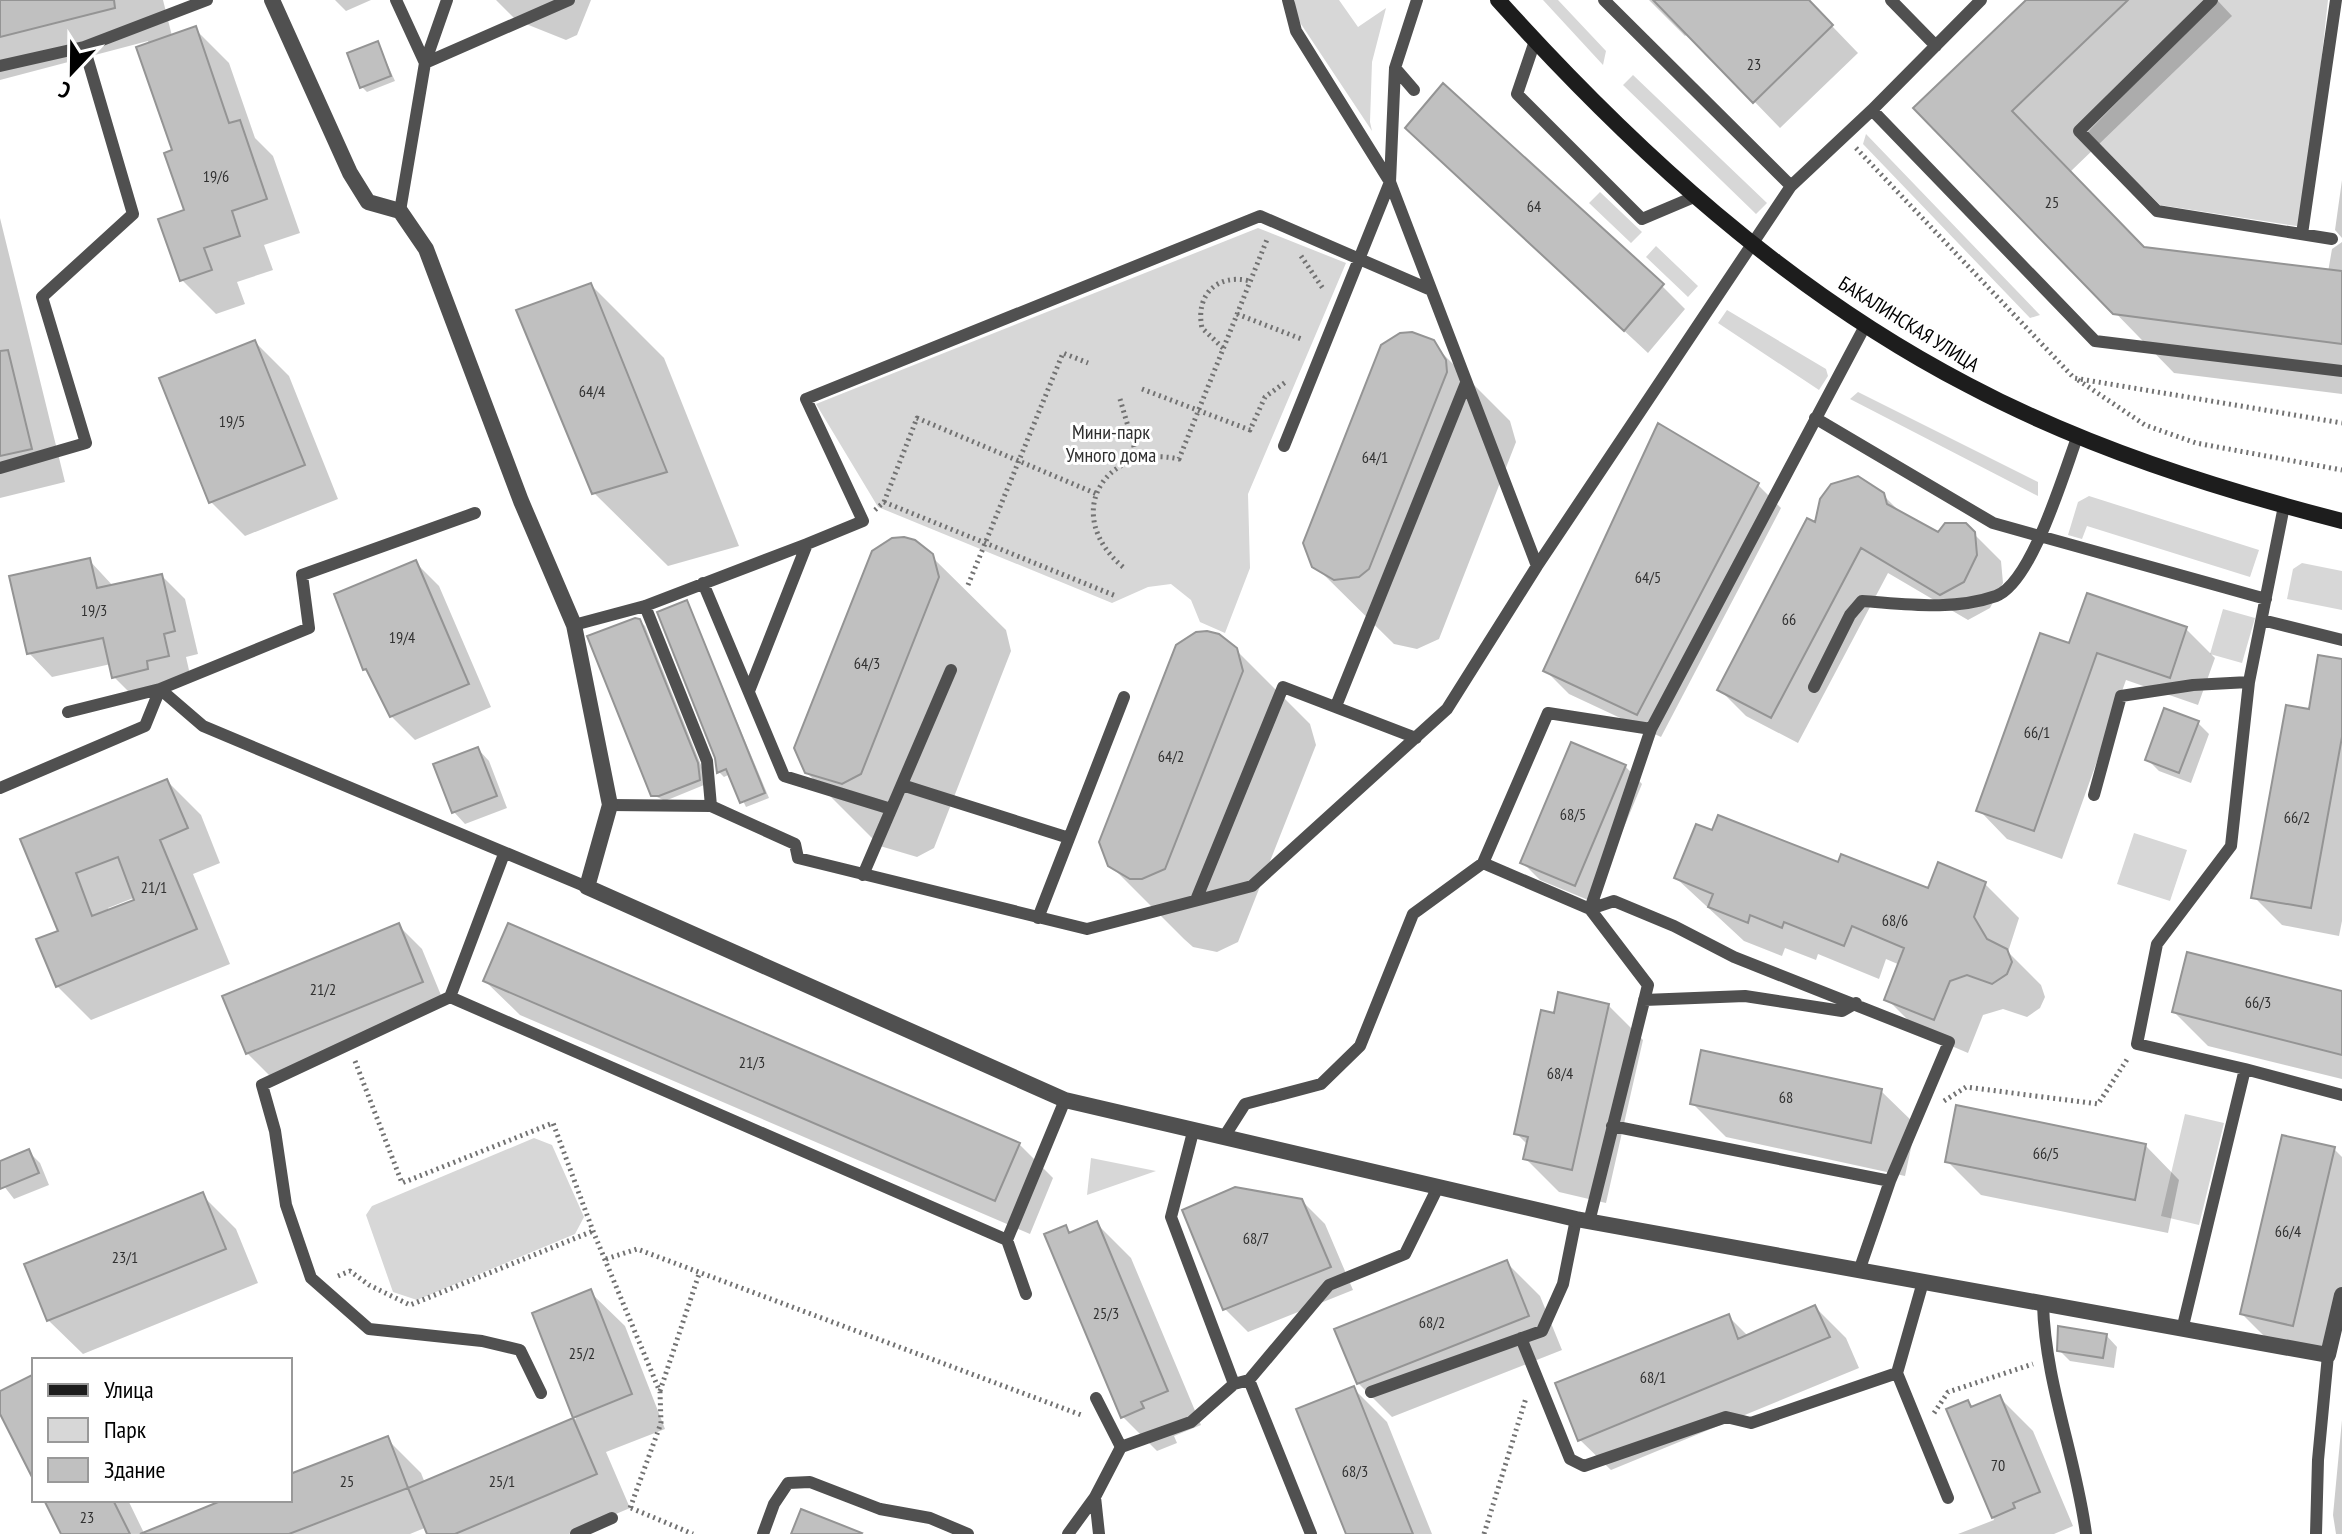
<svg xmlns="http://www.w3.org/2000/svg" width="2342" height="1534" font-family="'PT Sans Narrow',sans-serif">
	<rect width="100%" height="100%" fill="#fff"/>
	<!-- green -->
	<path fill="#d7d7d7" d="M1295,0h44l19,27 28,-19 -14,54 -2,60 2,9 -77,-116z
		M1543,0h15l48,51 -3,14z
		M2218,0h110l-25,227 -143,-22 -72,-73z
		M1633,75l134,128 -11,11 -133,-129z
		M1866,134l174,181 -10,3 -167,-174z
		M1600,192l42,40 -11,11 -42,-40z
		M1258,228l88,35 -98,231 2,74 -25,65 -25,-11 -9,-22 -20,-16 -23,3 -36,16 -234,-96 -62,-103z
		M1656,246l42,40 -10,11 -42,-40z
		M1727,310l99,59 2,7 -9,14 -101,-67z
		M1858,392l180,90v14l-188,-97z
		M2089,496l170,54 -9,27 -163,-51 -5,13 -14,-4 10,-33z
		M2302,563l40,8v39l-55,-11 6,-30z
		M2223,609l32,9 -13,45 -32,-9z
		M2134,833l53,17 -17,51 -53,-17z
		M2185,1114l39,9 -25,102 -38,-9z
		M534,1138l18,7 32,72 -9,17 -158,66 -24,-8 -27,-77 6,-9z
		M1091,1158l65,13 -69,24z"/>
	<!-- shadow -->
	<path fill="#0003" fill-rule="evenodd" d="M0,0h163l9,36 23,-7 34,34 26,75 18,18 27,77 -36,12 9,25 -36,12 8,22 -29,10 -34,-34 5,-69 -39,-170 -148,39z
		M335,0h36l-25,11z
		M496,0h95l-14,35 -11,5 -50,-20z
		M1649,0h158l51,53 -78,75 -92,-95 -3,3z
		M2029,0h188l15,16 -162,156 75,77 183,23 4,-23 10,-7v152l-168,-21 -258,-265z
		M378,44l17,37 -28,11 -6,-6z
		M1431,151l231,135 23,23 -37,44z
		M2342,180v58l-7,-8z
		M0,218l65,264 -65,16z
		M591,285l73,73 75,188 -71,20 -74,-73z
		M255,342l34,34 49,123 -93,37 -34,-34z
		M1440,351l70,70 6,21 -77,197 -22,10 -23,-5 -71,-70z
		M1758,485l23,23 -120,229 -92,-43 -23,-23z
		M1882,494l22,22 34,19 36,-1 27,27 2,22 -13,25 -22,12 -80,-47 -90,170 -52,-27 -27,-27 98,-164z
		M931,556l75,74 5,21 -77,197 -17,9 -37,-11 -74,-74z
		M89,560l25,27 48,-11 23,23 13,55 -12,3 5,22 -54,21 -23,-23 -3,-13 -59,13 -23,-24z
		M415,562l24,24 52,121 -76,33 -24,-24 -37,-72z
		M687,602l82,196 -23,9 -16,-33 -6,3 -5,-5z
		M640,621l5,5 58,144 1,15 -39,16 -12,-6z
		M2186,629l29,29 -17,47 -72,-25 -64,179 -55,-20 -28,-29 92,-164z
		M1236,650l74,74 6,21 -78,197 -21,10 -24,-5 -9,-8 -74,-74z
		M2342,661v260l-3,15 -57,-11 -28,-28 57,-186z
		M2198,723l11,11 -18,49 -32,-12 -11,-11z
		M478,749l11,12 18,47 -42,16 -11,-12 -18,-47z
		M1625,766l17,18 -49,118 -53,-22 -18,-18z
		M167,781l34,34 19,48 -27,11 37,90 -139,56 -34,-34 3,-54 -37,-92zM136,897l1,4 -27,10 -2,-3z
		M1839,865l90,26 56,-7 34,34 -11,34 33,33 4,12 -5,11 -13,9 -24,-8 -20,6 -15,38 -47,-20 -34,-34 13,-34 -14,-6 -7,20 -61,-25 -2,6 -31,-12 -3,8 -38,-15 -68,-63z
		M399,926l23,23 23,56 -174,72 -24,-24z
		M485,981l534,163 34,34 -23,56 -510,-219z
		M2342,993v86l-134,-33 -34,-34z
		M1608,1005l35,35 -37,163 -47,-11 -34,-34 3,-13 -12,-12 39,-118z
		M1881,1091l35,34 -11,51 -179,-39 -34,-34z
		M2145,1145l34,35 -11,53 -187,-38 -34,-34z
		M2334,1149l8,8v138l-15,64 -51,-11 -34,-34z
		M29,1152l11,11 9,22 -35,14 -14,-18v-18z
		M202,1195l34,34 22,54 -175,71 -35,-34z
		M1301,1200l24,24 28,66 -105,42 -23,-23z
		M1096,1223l35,35 70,167 -27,11 3,7 -20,8 -34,-34 -57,-190 6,7z
		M1506,1262l34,34 22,54 -170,67 -34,-34z
		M590,1292l35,34 40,103 -59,23 24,56 -61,26h-139l-3,-7 -17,7h-347l-17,-34h82l16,33 85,-33h61v-24l97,-37 34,34 4,10 151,-64 -42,-105z
		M1815,1307l31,31 13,30 -248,102 -31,-30 148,-124 20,20z
		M2106,1335l11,12 -3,21 -44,-7 -11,-11z
		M1353,1388l34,34 45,112h-83z
		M1999,1397l34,34 40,95 -19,8h-96l36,-14 -46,-110 20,-7 5,5z
		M2342,1420v114h-6l-3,-19z"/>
	<!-- building -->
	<path fill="#c0c0c0" stroke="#949494" stroke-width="2" fill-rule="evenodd" d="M0,0h114l1,8 -115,29z
		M1653,0h156l24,25 -80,78z
		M2026,0h102l-116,111 132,136 198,24v73l-229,-30 -200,-206z
		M196,26l33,97 11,-3 27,79 -35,12 8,25 -36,12 8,22 -32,11 -22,-62 26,-9 -20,-57 8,-3 -36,-103z
		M378,41l13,35 -31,12 -13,-35z
		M1443,83l221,201 -40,47 -219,-203z
		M591,283l76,189 -75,22 -76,-184z
		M1412,332l22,8 12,20 1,12 -78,197 -10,8 -25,3 -22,-13 -9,-24 78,-198 19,-12z
		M255,340l50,125 -96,38 -50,-125z
		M8,350l24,99 -32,7v-105z
		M1658,423l101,60 -122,232 -94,-44z
		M1858,476l26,17 3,11 51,28 7,-9h21l9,9 2,23 -13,27 -24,13 -79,-47 -90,170 -54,-28 90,-172 8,4 5,-23 11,-15z
		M904,537l11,3 18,14 6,23 -78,197 -19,10 -37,-11 -11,-25 78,-197 20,-13z
		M90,558l7,30 65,-14 13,57 -11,3 5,22 -22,5 1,8 -36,9 -9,-40 -76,16 -18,-78z
		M416,560l53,124 -79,33 -24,-48 -3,1 -29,-76z
		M2087,593l100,34 -17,51 -73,-25 -63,178 -58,-20 64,-178 29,10z
		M687,600l78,193 -25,10 -14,-34 -9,4 -2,-15 -58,-146z
		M635,618l5,1 58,144 2,17 -41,16h-8l-64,-160z
		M1207,631l12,3 18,14 6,23 -78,198 -23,10h-12l-22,-13 -9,-24 77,-197 20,-13z
		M2318,655l24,4v78l-31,171 -60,-10 35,-193 23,4z
		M2164,708l35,13 -20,52 -34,-13z
		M1571,742l55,23 -51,121 -55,-23z
		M478,747l19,49 -45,17 -19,-49z
		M167,779l21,49 -28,12 37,89 -141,58 -20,-48 22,-8 -38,-92zM118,857l16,43 -42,16 -16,-43z
		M1718,815l120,47 3,-8 87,34 10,-26 48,20 -12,35 13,22 20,10 5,13 -5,12 -15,10 -25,-9 -17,6 -16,39 -50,-20 20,-52 -52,-22 -8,20 -60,-24 -2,6 -32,-13 -2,8 -40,-16 5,-13 -39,-16 22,-54 16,6z
		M399,923l24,59 -177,72 -24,-58z
		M508,923l512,220 -25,58 -512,-220z
		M2187,952l155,39v64l-170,-43z
		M1558,992l51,12 -37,166 -49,-11 5,-22 -14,-3 27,-124 13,3z
		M1701,1050l181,39 -11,54 -181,-39z
		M1956,1105l190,39 -11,56 -190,-38z
		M2282,1135l53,12 -42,179 -53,-12z
		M29,1149l10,24 -39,16v-28z
		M1235,1187l67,12 29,68 -108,43 -41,-100z
		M203,1192l23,57 -179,72 -23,-57z
		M1097,1221l71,170 -27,11 3,6 -23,10 -77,-184 22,-9 3,8z
		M1507,1260l22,56 -172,68 -23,-55z
		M591,1289l41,105 -59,24 -41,-105z
		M1815,1305l15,32 -252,104 -23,-58 174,-69 9,25z
		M2058,1326l49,8 -4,24 -46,-7z
		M34,1374v107l-34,-67v-23z
		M1354,1386l59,148h-67l-50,-125z
		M2000,1395l40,97 -27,11 2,5 -23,10 -46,-109 22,-9 3,7z
		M573,1418l24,56 -142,60h-28l-19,-46z
		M388,1436l20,52 -119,46h-149l83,-34h67v-26z
		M44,1500h69l17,34h-69z
		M801,1509l61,24 -1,1h-70z"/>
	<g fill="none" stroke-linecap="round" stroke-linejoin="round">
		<!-- path -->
		<path stroke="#727272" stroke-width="5" stroke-dasharray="2 4" stroke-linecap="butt" d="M1856,148l218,230 268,45
			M1301,256l23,34
			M1237,314l67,26
			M1223,348l-21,-20c-7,-33 15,-55 48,-47
			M2078,380l67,45 51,18 146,27
			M1142,389l108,41 15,-33 22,-16
			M1120,399l17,58
			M884,502l33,-84 180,76
			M875,510l9,-8 232,94
			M1123,567c-61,-51 -21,-124 56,-108l89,-222
			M968,585l95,-232 25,10
			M355,1061l47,122 151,-60 40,108 67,161 1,31 -32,88
			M1944,1101l22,-14 132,17 30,-46
			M606,1259l31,-10 447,167
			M338,1276l12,-5 19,14 41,20 183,-74
			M660,1391l39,-117
			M1934,1413l14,-21 85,-28
			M631,1508l62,26
			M1484,1534l42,-136"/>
		<!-- service -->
		<path stroke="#505050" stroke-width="12" d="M396,0l29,63 144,-63
			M1288,0l8,31 94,151 147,384
			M1604,0l187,186
			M1891,0l45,46
			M2212,0l-133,131 78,80 175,28
			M1535,41l-18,53 125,125 52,-22
			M0,66l84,-19
			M1395,68l19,22
			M1872,110l109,-110
			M400,211l25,-148 22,-63
			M2302,234l34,-234
			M1815,418l178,105 273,76
			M1284,446l106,-264 5,-114 22,-68
			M0,468l86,-25 -44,-146 91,-83 -49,-167 123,-47
			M807,544l56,-23 -57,-122 454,-183 171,74
			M703,583l81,193 107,33
			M645,606l62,155 4,45 84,38 3,14 289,71 165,-43 195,-177 90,-143 254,-380 81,-76 223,231 247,30
			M2262,620l80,20
			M574,625l71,-19 162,-62 -58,147
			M1814,687l36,-72 12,-14c44,3 91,10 134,-5 36,-13 68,-124 82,-161
			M1336,706l130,-323
			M68,712l92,-23 149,-61 -7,-53 173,-62
			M1651,729l-61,180 24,-8 60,25 60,31 215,85 -59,139 -31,90
			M902,785l167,53
			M0,788l145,-62 15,-37 43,37 384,161
			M2094,795l27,-99 72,-11 56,-3
			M610,805l101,1
			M504,854l-54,143 557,243 58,-140
			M1483,863l107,46 58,76 -59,237
			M863,875l88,-205
			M1196,900l87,-213 133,51
			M1038,918l86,-221
			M450,997l-188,88 13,46 11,74 25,73 58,51 113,12 38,9 21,43
			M1644,1000l101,-4 97,15 14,-8
			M2245,1069l-108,-25 20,-100 74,-98 18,-164 35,-176
			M1612,1126l278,55
			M1224,1137l21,-33 76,-20 39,-38 53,-132 70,-51 65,-150 103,16 214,-403
			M1007,1240l19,54
			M2043,1304c2,78 33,153 43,230
			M2182,1330l63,-261 97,26
			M1521,1338l49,121 14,7 142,-49 25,6 146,-50 26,-91
			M1897,1373l51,125
			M1249,1380l62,154
			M1234,1384l15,-4 80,-95 76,-31 32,-65
			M1371,1392l171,-61 21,-47 13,-65
			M1096,1398l25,49 70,-25 43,-38 -63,-167 22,-85
			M1095,1497l4,37
			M576,1534l36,-16
			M763,1534l11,-30 14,-21 22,-1 70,27 50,9 38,16
			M1068,1534l27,-37 26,-50
			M2316,1534l2,-74 10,-105"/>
		<!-- minor -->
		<path stroke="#505050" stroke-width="16" d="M272,0l78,173 18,29 32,9 26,38 95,252 53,124 36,180 -23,82 478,213 511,119 752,136 14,-60"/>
		<!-- secondary -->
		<path stroke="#1d1d1d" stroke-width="16" d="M1498,0c135,150 289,291 470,385 117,62 246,103 374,136"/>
	</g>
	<g text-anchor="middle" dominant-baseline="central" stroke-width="6" stroke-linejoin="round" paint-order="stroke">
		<!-- number labels -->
		<g font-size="16" fill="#303030">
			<text x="1754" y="64">23</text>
			<text x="216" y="176">19/6</text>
			<text x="2052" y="202">25</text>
			<text x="1534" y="206">64</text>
			<text x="592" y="391">64/4</text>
			<text x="232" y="421">19/5</text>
			<text x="1375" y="457">64/1</text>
			<text x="1648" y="577">64/5</text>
			<text x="94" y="610">19/3</text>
			<text x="1789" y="619">66</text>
			<text x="402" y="637">19/4</text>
			<text x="867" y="663">64/3</text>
			<text x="2037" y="732">66/1</text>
			<text x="1171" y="756">64/2</text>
			<text x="1573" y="814">68/5</text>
			<text x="2297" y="817">66/2</text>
			<text x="154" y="887">21/1</text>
			<text x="1895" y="920">68/6</text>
			<text x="323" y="989">21/2</text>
			<text x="2258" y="1002">66/3</text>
			<text x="752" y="1062">21/3</text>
			<text x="1560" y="1073">68/4</text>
			<text x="1786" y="1097">68</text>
			<text x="2046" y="1153">66/5</text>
			<text x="2288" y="1231">66/4</text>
			<text x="1256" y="1238">68/7</text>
			<text x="125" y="1257">23/1</text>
			<text x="1106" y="1313">25/3</text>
			<text x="1432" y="1322">68/2</text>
			<text x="582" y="1353">25/2</text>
			<text x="1653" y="1377">68/1</text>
			<text x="1998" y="1465">70</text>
			<text x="1355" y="1471">68/3</text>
			<text x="347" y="1481">25</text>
			<text x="502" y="1481">25/1</text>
			<text x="87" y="1517">23</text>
		</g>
		<!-- street labels -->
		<g font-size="20" fill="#000" stroke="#fff">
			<text transform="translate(1909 324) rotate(32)">БАКАЛИНСКАЯ УЛИЦА</text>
		</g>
		<!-- park labels -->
		<g font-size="20" fill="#2e2e2e" stroke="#fff">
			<text x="1111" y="432">Мини-парк<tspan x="1111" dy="23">Умного дома</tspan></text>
		</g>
	</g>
	<!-- legend -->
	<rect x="32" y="1358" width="260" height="144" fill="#ffffff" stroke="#999999" stroke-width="2"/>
	<rect x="48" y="1384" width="40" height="12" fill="#1d1d1d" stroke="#999999" stroke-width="2"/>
	<text x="104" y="1398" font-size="24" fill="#000000">Улица</text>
	<rect x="48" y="1418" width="40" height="24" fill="#d7d7d7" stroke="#999999" stroke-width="2"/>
	<text x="104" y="1438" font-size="24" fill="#000000">Парк</text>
	<rect x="48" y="1458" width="40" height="24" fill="#c0c0c0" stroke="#999999" stroke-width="2"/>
	<text x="104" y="1478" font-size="24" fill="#000000">Здание</text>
	<!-- north arrow -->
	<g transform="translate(72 72) rotate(202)" stroke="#ffffff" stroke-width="6" paint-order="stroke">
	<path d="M0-6L14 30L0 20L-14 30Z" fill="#000000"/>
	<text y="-12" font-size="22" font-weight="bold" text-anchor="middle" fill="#000000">С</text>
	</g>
</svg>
